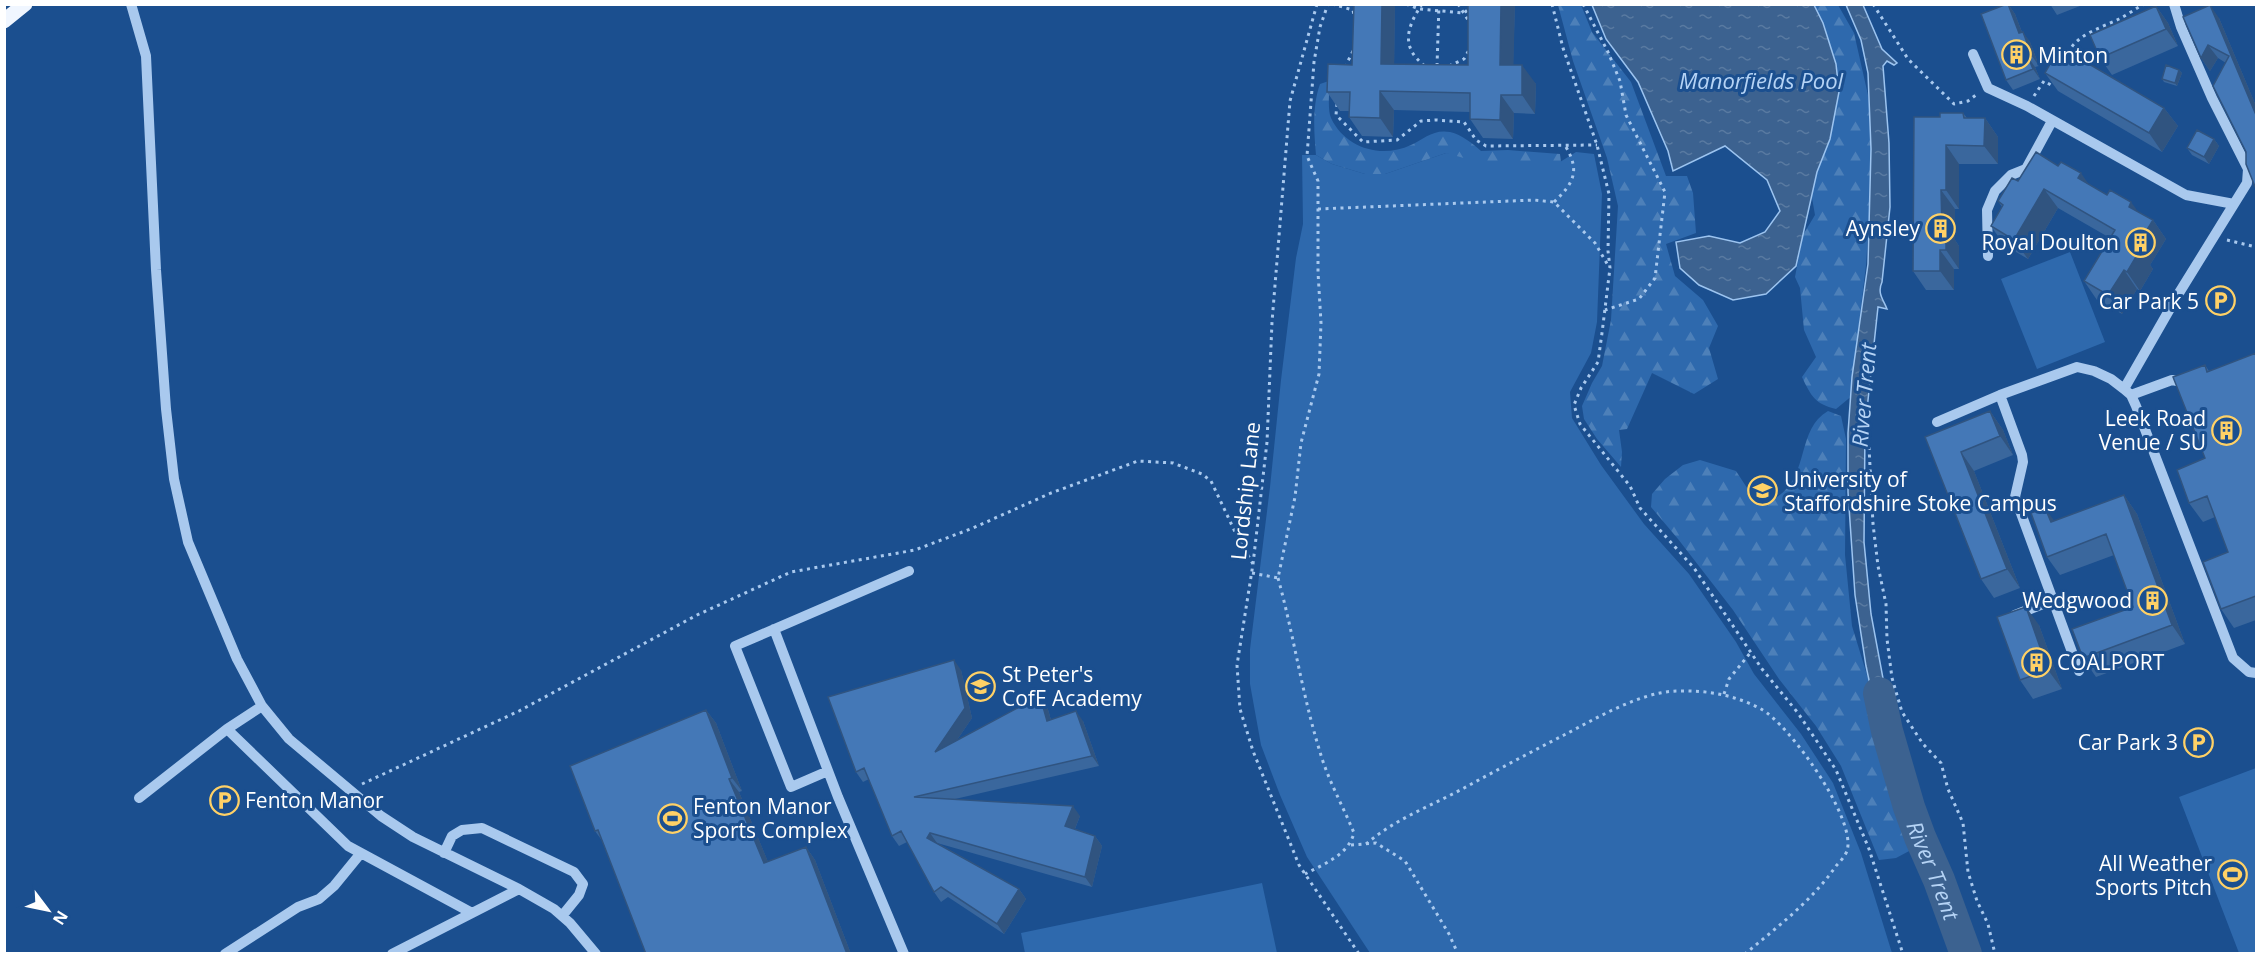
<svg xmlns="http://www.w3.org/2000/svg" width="2261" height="958" font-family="'Open Sans',sans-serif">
	<defs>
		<pattern id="forest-firs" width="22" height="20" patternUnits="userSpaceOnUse" patternTransform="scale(1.5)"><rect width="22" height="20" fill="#2e69ad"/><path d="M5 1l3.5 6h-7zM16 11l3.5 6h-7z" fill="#4d80b9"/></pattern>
		<pattern id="water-ripples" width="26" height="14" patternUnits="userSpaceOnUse" patternTransform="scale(1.5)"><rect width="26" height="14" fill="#3c6290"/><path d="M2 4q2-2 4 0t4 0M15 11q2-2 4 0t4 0" fill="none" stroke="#597aa1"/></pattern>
	</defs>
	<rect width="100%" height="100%" fill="#1b4f8f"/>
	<!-- green -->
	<path fill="#2e69ad" d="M1576,152l18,2 8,40 -5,128 -6,31 -21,39 2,26 29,47 43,59 45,50 47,68 18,32 47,60 32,49 28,70 31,100h-522l-63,-96 -27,-62 -19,-50 -11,-61v-35l20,-162 11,-107 15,-122 7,-34 -1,-69h14l16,9 33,10h20l61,-21 114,9z
		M2070,252l35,90 -68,27 -36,-90z
		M2256,768v185h-17l-60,-156z
		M1262,883l15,70h-252l-4,-20z"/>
	<!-- forest -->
	<path fill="url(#forest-firs)" d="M1558,5h23l11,27 39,50 35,94h21l6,17 3,40 -30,11 9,32 28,24 15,26 -9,22 9,31 -24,15 -42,-21 -25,56 -8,1 3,22 -1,15 -24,-28 -13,-20 -2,-13 10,-23 10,-17 9,-46 7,-114 -11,-48 -34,-97z
		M1802,5h36l16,28 16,71 2,66 -6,95 -10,83 -3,47 -17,14c-21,-5 -25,-13 -34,-32l14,-20 -12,-27 -4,-42 -5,-11 8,-42 12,-20 -4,-23z
		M1329,81c1,10 -2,28 2,37 14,30 50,41 80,27 13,-6 22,-16 39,-13 12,3 22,11 31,19l27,-1 52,4 1,8 -76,2 -39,-11 -61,21h-20l-33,-10 -16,-9c-2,-24 -4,-48 4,-71z
		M1828,411l13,5 5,23 -1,116 7,71 47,154 10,50 2,20 -15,8 -17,2 -38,-94 -25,-40 -37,-47 -46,-69 -55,-71 -27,-32 1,-13 13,-15 18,-14 17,-5 36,11 15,23 23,5c37,-21 21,-69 54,-88z"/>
	<!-- water -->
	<path fill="url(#water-ripples)" stroke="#9cc4f0" stroke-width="1.5" d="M1592,5h222l9,18 13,41 3,28 -9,47 -13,33 -21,94 -30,28 -33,6 -34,-15 -19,-17 -4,-26 33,-6 31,7 25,-11 15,-21 -13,-31 -42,-34 -52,25 -5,-20 -30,-69 -32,-43z
		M1846,5h17l19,44 15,14 -3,2 -7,-4 -4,5 6,77 1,64 -8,75c-5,11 1,17 5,27l-9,-2 -13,121 -1,114 7,72 22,118 -12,4 -15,-70 -11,-71 -7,-103v-59l4,-56 16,-113 3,-115 -3,-76 -7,-33z"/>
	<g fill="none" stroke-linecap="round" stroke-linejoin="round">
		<!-- river -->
		<path stroke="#3c6290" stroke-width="32" id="s1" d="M1879,693l8,38 22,76 11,30 19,43 27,74"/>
		<!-- path -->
		<path stroke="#a9c9ee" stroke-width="3" stroke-dasharray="3 4.5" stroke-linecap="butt" d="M1317,4l-27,97 -18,221 -5,120 -14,122 -16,101 3,44 13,42 46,114 60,89
			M1332,4l21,6 1,5
			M1406,4l13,5 45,4 11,-9
			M1422,4c-15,23 -22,43 3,62
			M1458,4l12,19
			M1552,4l11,44 34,97 12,49 -1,57 2,17 -8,65 -4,29 -17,26 -7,17 6,19 50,62 10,22 54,60 68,101 36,44 38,57 33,79 34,105
			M1583,4l25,48 12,29 6,34 39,77 -10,86 -16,21 -34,11
			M1873,4l35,55 46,45 14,-3 8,-6
			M2068,53c9,-19 33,-25 51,-34 8,-4 16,-10 25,-15
			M1437,66l2,-62
			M1449,66l15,-7 5,-9
			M1345,67l8,-16
			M2034,96l10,-15 7,4 3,-5
			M1337,104l-1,11 27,27 34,-2 24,-19 15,-1 28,2 12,18 10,6 111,-1
			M1554,202c20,-19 26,-31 12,-55
			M1318,209l216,-9 20,2 41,41 14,24
			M2227,240l29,7
			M1869,447l4,77 5,42 8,38 1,35 5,39 10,34 21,32 18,19 7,26 15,34 5,49 9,29 11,23 7,30
			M1252,573l26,5 17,-81 6,-54 18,-69 2,-51 -3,-51v-91l-11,-25 7,-94 6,-35 8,-23
			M1278,578c16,58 24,116 42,174 8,28 23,54 34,81 -6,22 -30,31 -49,41
			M1724,694l5,-15 22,-27
			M362,784l157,-73 178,-96 94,-43 124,-22 58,-22 78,-35 87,-32 35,2 29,11 9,7 26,55 16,28
			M1366,844c29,-25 65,-38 98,-56 33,-18 67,-36 100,-53 33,-17 76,-43 113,-44 30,-1 58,4 84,18 28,15 96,110 86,142 -2,5 -7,11 -11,15 -24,35 -59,61 -91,88
			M1351,845l25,-2 29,18 44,73 9,20"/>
		<!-- minor -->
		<path stroke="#a9c9ee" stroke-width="10" d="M131,4l15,52 10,214 10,139 8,70 14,63 49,117 25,47 27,33 92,77 32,21 106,52 35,20 16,14 26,31
			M2174,4l7,23 31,71 36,71 -1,14 -68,110 -55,96 7,6 5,11 97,252 16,14 7,1
			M1973,54l15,34 39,18 159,89 48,9
			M1988,256l-1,-46 8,-19 16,-16 15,-6 26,-48
			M2131,395l41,-15 15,3
			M1937,422l63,-27
			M2015,615l38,-15
			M774,629l64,168 66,157
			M2079,671l-64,-174 8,-35 -1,-7 -22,-60 77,-28 17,4 17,8 13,10
			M227,729l121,117 124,67
			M828,771l-37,16 -56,-141 174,-75
			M139,798l88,-69 35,-23
			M444,853l8,-17 10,-6 20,-2 92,44 9,12 -4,11 -17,21
			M225,954l73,-47 21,-8 15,-13 27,-33
			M392,954l127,-65"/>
		<!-- major -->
		<path stroke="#f0f6ff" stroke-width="15" d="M4,21l21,-17"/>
	</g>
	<!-- wall -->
	<path fill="#3a679d" d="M1354,4h41l-1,60 74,1v-61h47l-2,61 23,19 -1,30 -21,-1 -1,26 -30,-1 -13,-19v-7l-76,-2 -1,27 -31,-1 -13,-19v-6h-9l-13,-19 25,-27z
		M2008,4l7,10 7,18 8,10 9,24 -4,1 5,12 -27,11 -7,-10z
		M2050,4h35l-28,11z
		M2156,6l12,17 10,23 -66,29 -12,-17z
		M2219,18l37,88 -10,46 -20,-89 -8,-5 -8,13 -9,-13z
		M2179,70l3,3 -5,13 -13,-4 -2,-3z
		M2045,73l119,35 14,18 -16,26 -104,-61z
		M1963,113l4,5h18l13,19v27h-39v45h-4v31l4,6v23h-5v21h-28l-13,-19 27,-154z
		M2214,139l5,7 -10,18 -17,-9 -5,-7z
		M2058,166l49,29 46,25 13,19 -16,26 3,4 -13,22 -3,-2 -15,25 -25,-14 -13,-19 26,-43 -52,-30 -30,51 -24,-14 -13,-19 11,-19 -4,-6 20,-20z
		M2256,353v267l-22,8 -13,-19 7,-57 -13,-35 -12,5 -14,-19 16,-45v-93l4,6z
		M1990,411l13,19 10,25 -39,16 46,117 -26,10 -13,-19 -56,-142z
		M2124,495l13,19 48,130 -89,33 -13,-19 50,-51 -19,-52 -54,20 -13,-18 8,-36z
		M2039,625l23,64 -29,10 -13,-19z
		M961,670l11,48 -15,22 83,-44 7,10 4,14 32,1 16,45 -144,33 125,17 -5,13 20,7 7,10 -10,41 -155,-44 82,46 7,10 -22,35 -56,-37 -7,5 -7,-10 -27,-50 -8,4 -7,-10 -23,-57 -6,3 -7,-10z
		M706,710l10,13 26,68 -3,1 29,70 38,-15 9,13 36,94h-205l-43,-112 -8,-11z"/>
	<!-- shaded-wall -->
	<path fill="#305480" d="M1382,4h13l-1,79 -13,-19z
		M1501,4h14l-2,80 -13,-19z
		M2008,4l7,10 11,29 -7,-10z
		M2210,5l9,13 37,88v9z
		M2156,6l12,17 10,23 -12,-17z
		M2023,32l7,10 9,24 -7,-10z
		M2208,45l10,13 -8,13 -9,-13z
		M2028,57l7,10 5,12 -7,-10z
		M1522,65l14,19 -1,30 -13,-19z
		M2179,70l3,3 -5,13 -2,-3z
		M1380,91l14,19 -1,27 -13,-19z
		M1501,95l13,18 -1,26 -13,-19z
		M2164,108l14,18 -16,26 -13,-19z
		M1985,118l13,19v27l-14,-18z
		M2214,139l5,7 -10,18 -5,-7z
		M1946,145l13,19v45l-13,-19z
		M2081,173l13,19 -16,-14z
		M2044,189l14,19 -30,51 -14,-19z
		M1941,190l14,19v31l4,6v23l-13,-19 -4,-22z
		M2131,202l14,19 -16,-14z
		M2153,220l13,19 -16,26 3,4 -13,22 -13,-19 9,-24z
		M1940,250l14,19v21l-14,-19z
		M2124,270l13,19 -15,25 -14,-19z
		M1990,411l13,19 10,25 -13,-19z
		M1961,452l13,19 46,117 -13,-19z
		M2124,495l13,19 48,130 -13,-19z
		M2045,508l13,18 -7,-4z
		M2026,607l13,18 23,64 -14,-19z
		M954,660l7,10 11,48 -30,44 -7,-10z
		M1040,696l7,10 7,25 -7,-10z
		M706,710l10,13 26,68 -10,-13z
		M1076,711l7,10 16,45 -7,-10z
		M729,779l10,13 35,84 -10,-13z
		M1073,806l7,10 -8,20 -7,-10z
		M930,833l7,10 -3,5 -7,-10z
		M1095,836l7,10 -10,41 -7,-10z
		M806,847l9,13 36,94h-4z
		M1019,889l7,10 -22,35 -7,-10z"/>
	<!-- building -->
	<path fill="#4478b7" stroke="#305480" stroke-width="1.5" d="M1354,4h28l-1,60 87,1v-61h33l-1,61h22v30h-21l-1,25 -30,-1v-26l-90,-2v27l-31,-1 1,-25h-23l1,-28 24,1z
		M2007,4h1l11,29 4,-1 9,24 -4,1 5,12 -27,11 -25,-66z
		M2210,5l46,110v74l-10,-25v-12l-33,-66 16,-30 -21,-11 -7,13 -18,-41z
		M2156,6l10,23 -66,29 -10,-23z
		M2060,47l104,61 -15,25 -104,-60z
		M2166,65l13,5 -4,13 -13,-4z
		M1940,113h23l1,5h21l-1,28 -38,-1v45h-5l1,38h4v22h-6v21h-27l1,-154h26z
		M2197,130l17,9 -10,18 -17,-9z
		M2036,152l22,14 3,-4 20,11 -3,5 29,17 3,-5 21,12 -2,5 24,13 -17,28 4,2 -13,22 -3,-2 -16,25 -24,-14 31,-51 -71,-41 -30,51 -23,-14 12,-21 -5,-4 14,-23 6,3z
		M2256,353v243l-35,13 -18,-47 25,-10 -21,-56 -18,7 -12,-33 28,-12 -32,-81 32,-12 2,7z
		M1990,411l10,25 -39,16 46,117 -26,10 -56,-142z
		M2124,495l48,130 -89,33 -11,-29 61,-22 -27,-73 -59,23 -16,-44 14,-5 6,14z
		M2026,607l22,63 -28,10 -23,-63z
		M954,660l11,48 -30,44 105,-56 7,25 29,-10 16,45 -178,41 159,9 -8,20 30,10 -10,41 -155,-44 -3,5 92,51 -22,35 -56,-37 -7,5 -33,-61 -9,5 -28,-68 -8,4 -28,-75z
		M706,710l26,68 -3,1 35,84 42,-16 41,107h-201l-48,-124 -3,1 -25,-65z"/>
	<!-- icons -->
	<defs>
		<symbol id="building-ring" viewBox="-11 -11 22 22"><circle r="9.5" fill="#1b4f8f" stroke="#ffd166" stroke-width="1.5"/><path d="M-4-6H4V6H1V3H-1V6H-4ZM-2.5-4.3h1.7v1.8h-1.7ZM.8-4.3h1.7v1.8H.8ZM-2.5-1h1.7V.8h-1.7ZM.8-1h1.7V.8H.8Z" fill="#ffd166"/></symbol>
		<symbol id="parking-ring" viewBox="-11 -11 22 22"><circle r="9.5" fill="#1b4f8f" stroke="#ffd166" stroke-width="1.5"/><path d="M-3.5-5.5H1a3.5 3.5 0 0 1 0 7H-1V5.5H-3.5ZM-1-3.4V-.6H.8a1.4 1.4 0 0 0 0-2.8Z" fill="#ffd166"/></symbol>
		<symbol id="university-ring" viewBox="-11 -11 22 22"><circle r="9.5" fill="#1b4f8f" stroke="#ffd166" stroke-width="1.5"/><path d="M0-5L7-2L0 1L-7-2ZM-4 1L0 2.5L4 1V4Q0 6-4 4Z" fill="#ffd166"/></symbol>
		<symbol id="school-ring" viewBox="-11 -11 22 22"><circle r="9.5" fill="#1b4f8f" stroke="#ffd166" stroke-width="1.5"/><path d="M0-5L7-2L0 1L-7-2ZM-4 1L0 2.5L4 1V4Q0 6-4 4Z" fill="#ffd166"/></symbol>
		<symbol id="stadium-ring" viewBox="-11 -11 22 22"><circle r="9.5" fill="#1b4f8f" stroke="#ffd166" stroke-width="1.5"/><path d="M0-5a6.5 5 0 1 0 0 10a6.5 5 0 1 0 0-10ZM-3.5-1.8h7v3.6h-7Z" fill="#ffd166"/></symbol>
	</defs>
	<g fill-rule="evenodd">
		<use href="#building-ring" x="2000" y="38" width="33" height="33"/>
		<use href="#building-ring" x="1924" y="212" width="33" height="33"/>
		<use href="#building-ring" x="2124" y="226" width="33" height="33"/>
		<use href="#parking-ring" x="2204" y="284" width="33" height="33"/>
		<use href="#building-ring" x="2210" y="414" width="33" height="33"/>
		<use href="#university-ring" x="1746" y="474" width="33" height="33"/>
		<use href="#building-ring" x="2136" y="584" width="33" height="33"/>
		<use href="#building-ring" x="2020" y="646" width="33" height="33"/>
		<use href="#school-ring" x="964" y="670" width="33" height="33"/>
		<use href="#parking-ring" x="2182" y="726" width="33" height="33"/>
		<use href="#parking-ring" x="208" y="784" width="33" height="33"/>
		<use href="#stadium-ring" x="656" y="802" width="33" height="33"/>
		<use href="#stadium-ring" x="2216" y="858" width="33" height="33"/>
	</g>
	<g text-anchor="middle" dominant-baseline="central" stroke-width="6" stroke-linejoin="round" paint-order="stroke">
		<!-- poi labels -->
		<g font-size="21" fill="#fff" stroke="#1b4f8f" text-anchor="end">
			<text x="2038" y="55" text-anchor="start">Minton</text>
			<text x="1920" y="228">Aynsley</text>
			<text x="2119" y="242">Royal Doulton</text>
			<text x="2199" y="301">Car Park 5</text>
			<text x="2206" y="418">Leek Road<tspan x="2206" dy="24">Venue / SU</tspan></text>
			<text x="1784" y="479" text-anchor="start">University of<tspan x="1784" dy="24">Staffordshire Stoke Campus</tspan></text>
			<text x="2132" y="600">Wedgwood</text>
			<text x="2057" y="662" text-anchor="start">COALPORT</text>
			<text x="1002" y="674" text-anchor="start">St Peter's<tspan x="1002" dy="24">CofE Academy</tspan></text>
			<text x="2178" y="742">Car Park 3</text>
			<text x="245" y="800" text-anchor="start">Fenton Manor</text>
			<text x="693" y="806" text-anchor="start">Fenton Manor<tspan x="693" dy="24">Sports Complex</tspan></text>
			<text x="2212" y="863">All Weather<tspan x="2212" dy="24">Sports Pitch</tspan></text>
		</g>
		<!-- street labels -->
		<g font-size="21" fill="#fff" stroke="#1b4f8f">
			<text transform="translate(1245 491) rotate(-84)">Lordship Lane</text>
		</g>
		<!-- water labels -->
		<g font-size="22" font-style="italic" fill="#b5d3f5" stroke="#1b4f8f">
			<text x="1761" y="80">Manorfields Pool</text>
			<text transform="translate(1863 395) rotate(-85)">River Trent</text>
			<text stroke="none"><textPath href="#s1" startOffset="186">River Trent</textPath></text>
		</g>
	</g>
	<!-- border -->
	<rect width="2261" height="958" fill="none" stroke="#ffffff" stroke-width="12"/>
	<!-- north arrow -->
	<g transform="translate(48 910) rotate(122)" stroke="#1b4f8f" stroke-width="4.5" paint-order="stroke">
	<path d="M0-4.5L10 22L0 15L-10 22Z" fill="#ffffff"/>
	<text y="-9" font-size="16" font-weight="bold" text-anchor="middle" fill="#ffffff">N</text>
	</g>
</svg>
